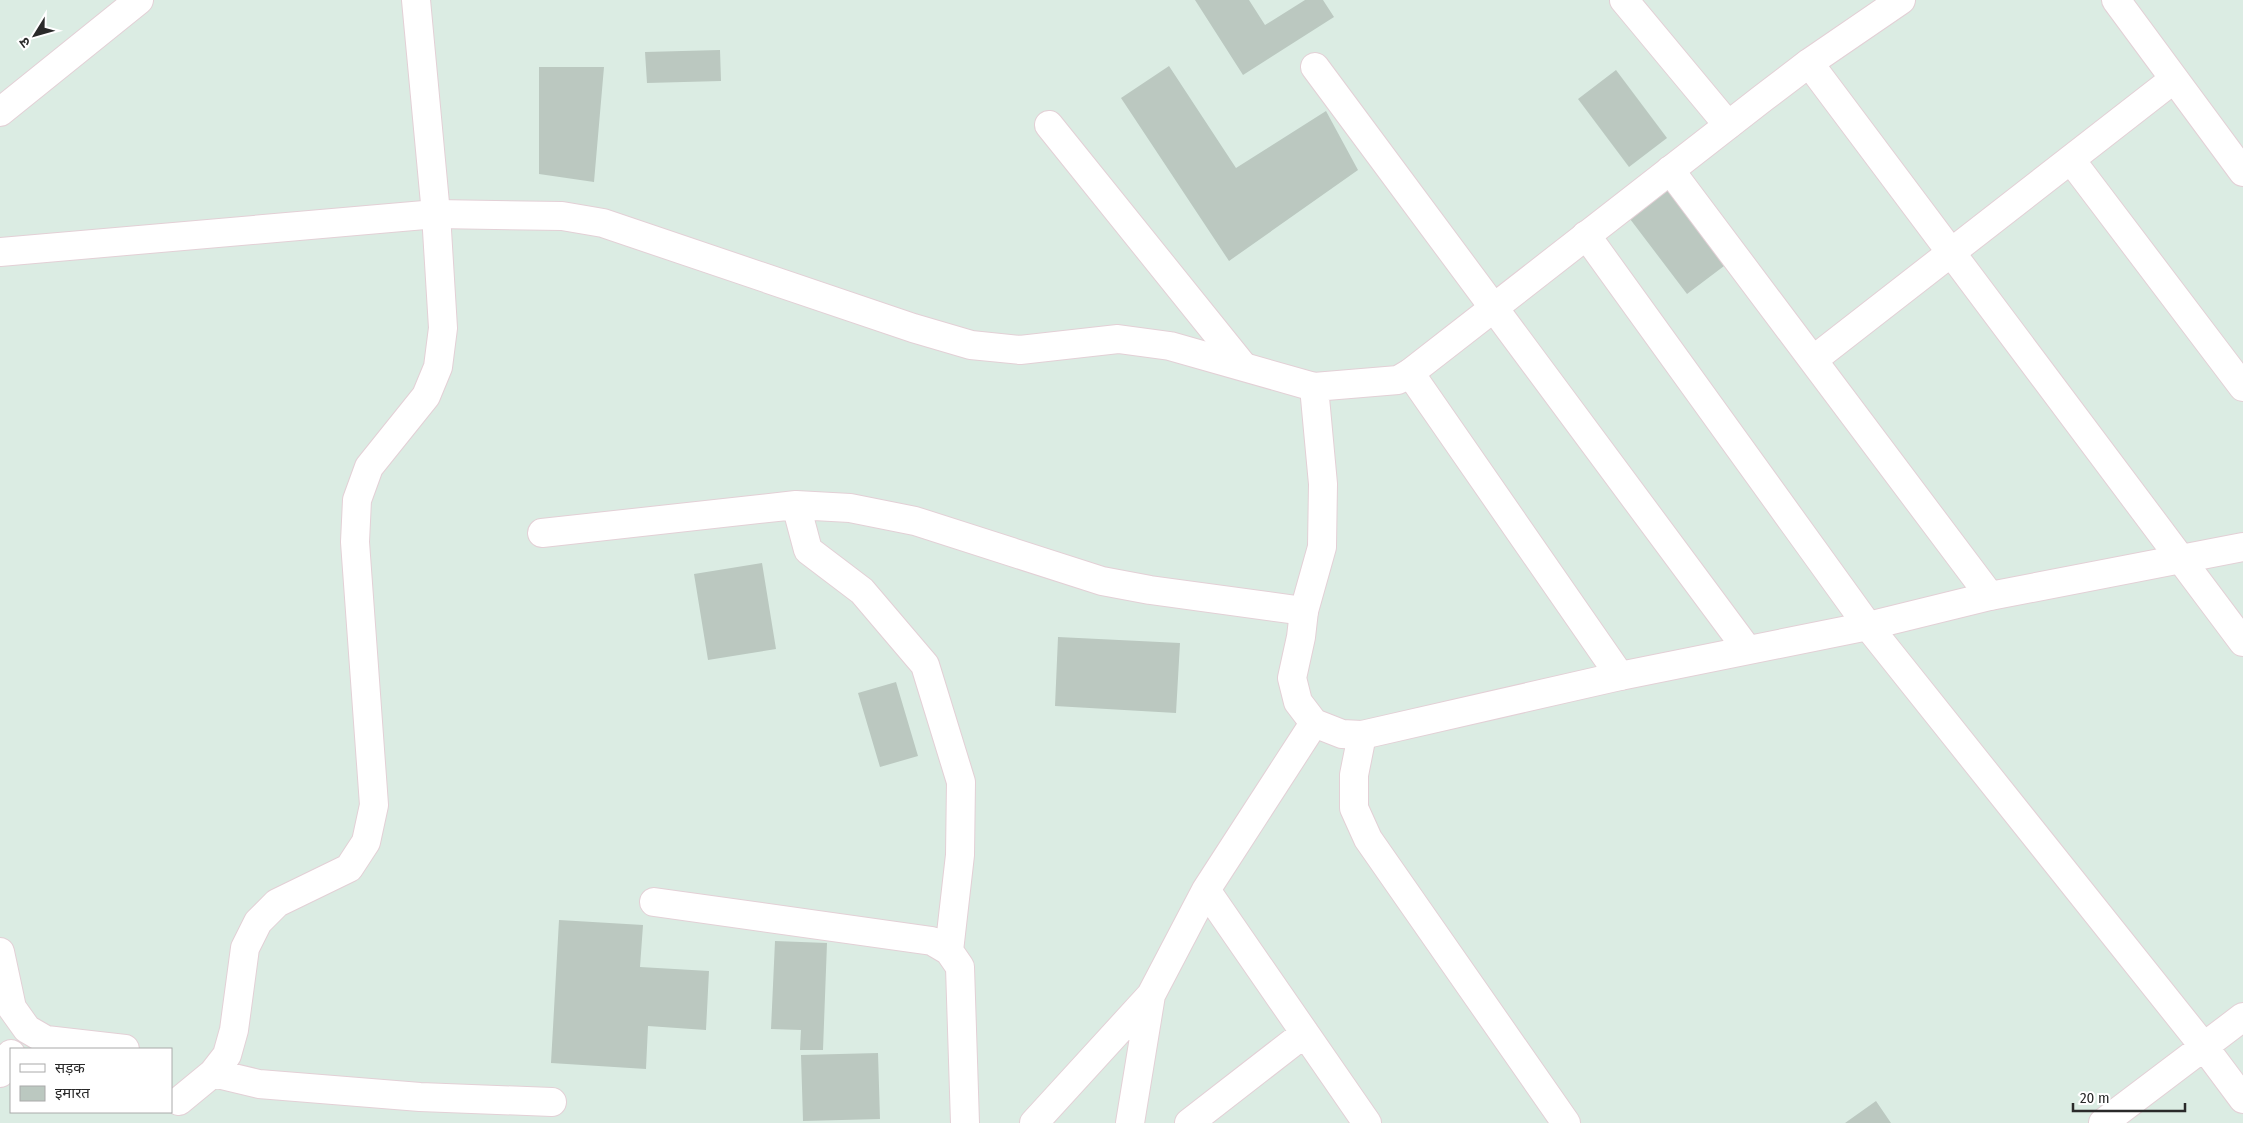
<svg xmlns="http://www.w3.org/2000/svg" width="2243" height="1123" font-family="'Fira Sans Condensed','Noto Sans Devanagari',sans-serif">
	<rect width="100%" height="100%" fill="#dbece3"/>
	<!-- building -->
	<path fill="#bbc8c0" d="M1195,0h54l16,25 40,-25h18l11,17 -91,58z
		M720,50l1,31 -74,2 -2,-31z
		M1169,66l67,102 90,-57 32,59 -129,91 -108,-163z
		M539,67h65l-10,115 -55,-8z
		M1616,70l51,68 -38,29 -51,-68z
		M1668,184l60,79 -41,31 -60,-79z
		M762,563l14,86 -68,11 -14,-86z
		M1058,637l122,6 -4,70 -121,-7z
		M896,682l22,74 -38,11 -22,-74z
		M559,920l84,5 -3,42 69,4 -3,59 -58,-4 -2,43 -95,-6z
		M775,941l52,2 -4,107h-23l1,-20 -30,-1z
		M878,1053l2,66 -77,2 -2,-66z
		M1876,1101l15,22h-46z"/>
	<g fill="none" stroke-linecap="round" stroke-linejoin="round">
		<defs>
			<path id="street" d="M1624,0l104,125
				M2116,0l127,172
				M1809,63l434,579
				M1315,67l432,582
				M0,112l139,-112
				M1049,125l194,241
				M2071,160l172,227
				M1670,170l320,426
				M1586,235l282,391 337,422 38,51
				M1813,360l361,-281
				M1410,373l210,303
				M796,505l12,45 54,41 63,74 36,117 -1,73 -11,96
				M542,533l254,-28 54,3 65,13 187,60 48,9 154,21
				M1362,735l-8,40v33l14,31 198,284
				M1206,890l161,233
				M654,902l278,39 17,10 11,16 5,156
				M0,952l12,56 15,21 19,11 79,9
				M0,1073l11,-19
				M213,1073l46,11 161,13 132,5
				M179,1101l34,-28 14,-18 7,-25 11,-82 13,-26 19,-19 72,-35 17,-26 8,-37 -19,-263 2,-42 12,-33 57,-71 12,-29 5,-39 -7,-114 -20,-214
				M1034,1123l117,-128 55,-105 108,-167
				M1130,1123l21,-128
				M1189,1123l116,-90
				M2103,1123l140,-106"/>
			<path id="secondary" d="M0,252l436,-38 126,2 41,7 310,105 58,17 49,5 98,-11 52,7 144,41 84,-7 12,-7 353,-275 46,-35 92,-63
				M1314,387l9,97 -1,63 -18,64 -3,26 -9,41 6,24 16,21 28,11 20,1 258,-59 248,-50 122,-30 253,-49"/>
		</defs>
		<!-- street casing -->
		<use href="#street" stroke="#e3d0d6" stroke-width="30"/>
		<!-- secondary casing -->
		<use href="#secondary" stroke="#e3d0d6" stroke-width="30"/>
		<!-- street -->
		<use href="#street" stroke="#fff" stroke-width="28"/>
		<!-- secondary -->
		<use href="#secondary" stroke="#fff" stroke-width="28"/>
	</g>
	<!-- legend -->
	<rect x="10" y="1048" width="162" height="65" fill="#ffffff" stroke="#aaaaaa"/>
	<rect x="20" y="1064" width="25" height="8" fill="#ffffff" stroke="#aaaaaa"/>
	<text x="55" y="1073" font-size="15" fill="#2a2a2a">सड़क</text>
	<rect x="20" y="1086" width="25" height="15" fill="#bbc8c0" stroke="#aaaaaa"/>
	<text x="55" y="1098" font-size="15" fill="#2a2a2a">इमारत</text>
	<!-- north arrow -->
	<g transform="translate(35 35) rotate(233)" stroke="#ffffff" stroke-width="4" paint-order="stroke">
	<path d="M0-4L9 19L0 12L-9 19Z" fill="#2a2a2a"/>
	<text y="-8" font-size="14" font-weight="bold" text-anchor="middle" fill="#2a2a2a">उ</text>
	</g>
	<!-- scale -->
	<path d="M2073 1103v8h112v-8" fill="none" stroke="#2a2a2a" stroke-width="2.5"/>
	<text x="2080" y="1103" font-size="15" fill="#2a2a2a" stroke="#ffffff" stroke-width="4" paint-order="stroke">20 m</text>
</svg>
